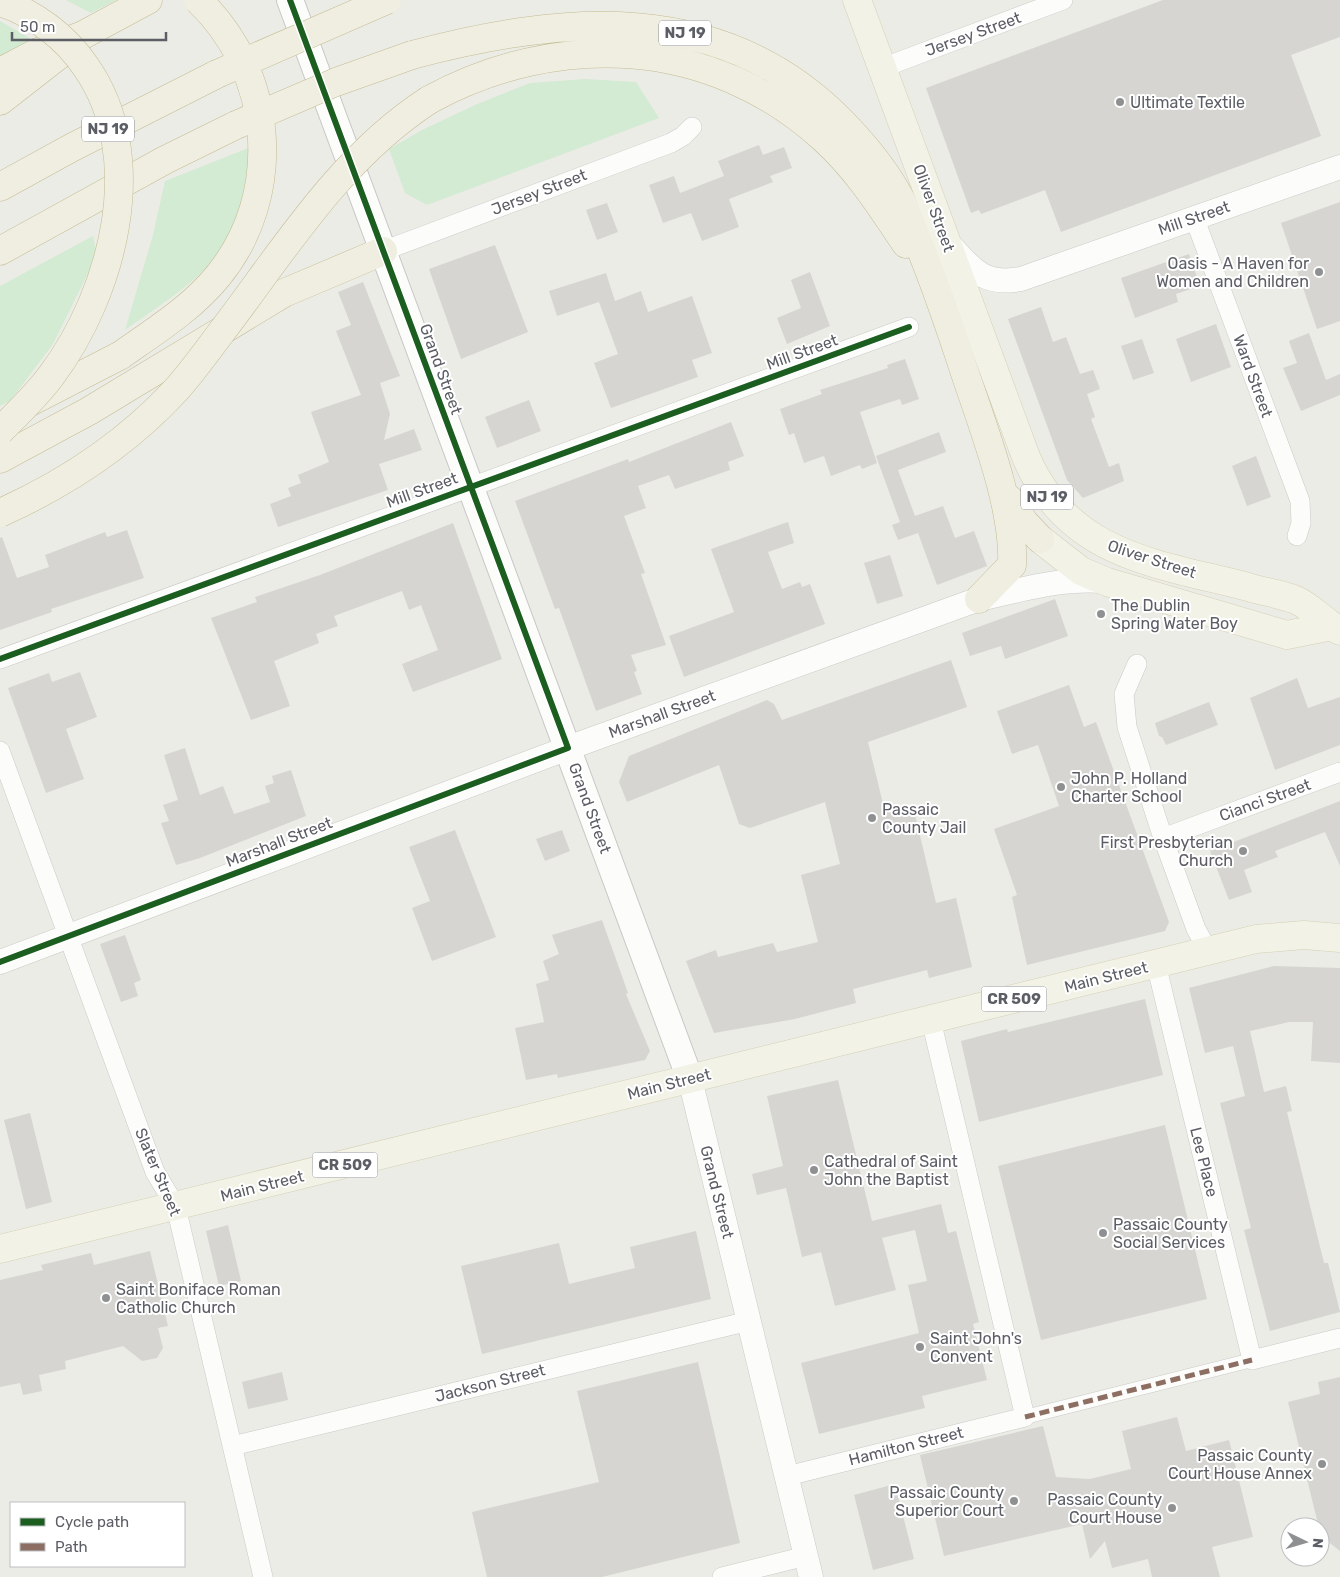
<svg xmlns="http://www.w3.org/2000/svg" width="1340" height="1577" font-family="Rubik,sans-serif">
	<rect width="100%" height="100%" fill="#ecece6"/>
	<!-- green -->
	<path fill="#d3ead3" d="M66,0h50l-25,13z
		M0,21l38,22 -38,19z
		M585,79l51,3 23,36 -232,87 -22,-12 -16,-44 33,-19 53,-25 55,-22z
		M251,147c-1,16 0,34 -4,50 -12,63 -74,99 -122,133l28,-95 12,-54z
		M93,236l4,19 -44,89 -43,57 -10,5v-120z"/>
	<!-- building -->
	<path fill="#d6d5d1" d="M1163,0h177v37l-49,18 30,81 -260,96 -16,-42 -64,24 -2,-4 -8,3 -45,-125z
		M759,145l4,10 21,-8 8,21 -22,8 3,6 -44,17 10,28 -37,14 -11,-28 -28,10 -14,-38 25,-9 6,17 44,-17 -6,-15z
		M1340,202v119l-23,8 -36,-106z
		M607,203l11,29 -21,8 -11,-30z
		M495,245l33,87 -67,27 -32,-90z
		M1189,254l11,32 -24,8 2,8 -43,16 -14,-40z
		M810,272l20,54 -43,18 -10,-26 24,-10 -10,-28z
		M606,273l9,28 26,-10 7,21 44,-16 20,57 -20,7 6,17 -87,31 -17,-45 24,-9 -19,-52 -42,14 -8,-25z
		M363,282l37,94 -20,7 10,31 -6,26 30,-11 8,21 -43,14 9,26 -110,37 -8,-23 21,-8 -3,-8 13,-5 -3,-8 31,-13 -18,-50 50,-17 -25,-64 15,-6 -13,-33z
		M1041,307l12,35 13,-5 14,37 13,-4 7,19 -13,5 8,23 -4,2 18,48 10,-4 5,18 -41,17 -16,-18 -59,-161z
		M1216,324l15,43 -40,15 -15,-43z
		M1309,333l17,47 14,-6v21l-39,16 -18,-43 14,-5 -8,-22z
		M1142,339l12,34 -21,7 -12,-34z
		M905,359l14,40 -17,6 -2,-6 -40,13 17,51 -15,6 -2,-4 -29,11 -7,-20 -20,7 -10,-30 -5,2 -9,-26 42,-15 -2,-4 68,-22 -1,-3z
		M529,400l12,31 -44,17 -12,-31z
		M731,422l13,34 -16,6 2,8 -55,19 -6,-14 -31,11 8,22 -22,8 21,57 -4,1 25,71 -35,10 6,16 -3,1 8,22 -46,17 -37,-103 -4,1 -40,-108 113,-42 1,3z
		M939,432l7,20 -48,18 17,46 28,-10 12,32 19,-7 13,35 -50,19 -19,-52 -20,7 -6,-15 8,-3 -24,-66z
		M1256,456l15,41 -24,9 -15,-40z
		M788,522l6,21 -26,9 14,37 18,-7 2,5 8,-3 15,40 -141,53 -15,-41 65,-24 -23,-63z
		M453,523l49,136 -89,33 -11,-28 36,-14 -17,-45 -12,5 -7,-19 -68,25 4,10 -22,8 3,9 -45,18 16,45 -39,14 -40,-102 46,-16 -2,-5 65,-22z
		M127,530l17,48 -93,31 1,3 -52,18v-92l2,-1 15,41 32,-11 -4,-12 60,-23 2,5z
		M890,555l13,41 -26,8 -13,-41z
		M1055,599l13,37 -63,23 -4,-13 -31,10 -8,-23z
		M951,660l16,47 -99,35 17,70 28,-6 23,97 20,-5 16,69 -43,11 -2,-8 -74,19 3,14 -61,16 -81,14 -28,-72 30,-11 2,7 55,-14 4,9 41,-10 -17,-67 39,-11 -15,-62 -75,26 -11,-4 -20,-59 -92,37 -8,-20 10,-26 138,-56 7,4 8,16z
		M80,672l17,45 -31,12 18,50 -38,14 -38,-105 41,-15 3,9z
		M1297,678l11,30 32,-11v48l-65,25 -25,-72z
		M1069,685l15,42 12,-5 73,200 -4,9 -138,34 -15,-68 5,-2 -23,-66 65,-23 -21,-61 -26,9 -15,-43z
		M1209,702l9,23 -52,20 -4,-8 -3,-1 -4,-13z
		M185,748l15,47 23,-9 11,28 36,-12 -5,-16 9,-3 -2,-7 19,-6 15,46 -106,42 -24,7 -15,-42 8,-2 -6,-16 15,-5 -14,-45z
		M1340,801v65l-15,-34 -50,19 3,6 -34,13 8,22 -23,8 -19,-49z
		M455,830l41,107 -64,24 -20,-53 18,-7 -21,-54z
		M562,830l8,21 -25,10 -9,-22z
		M602,920l26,73 -2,1 24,57 -5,9 -87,18 -1,-4 -31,6 -11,-52 29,-6 -8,-38 13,-4 -6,-19 16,-7 -7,-19z
		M125,935l16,45 -7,3 4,13 -17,6 -21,-58z
		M1274,966l66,2v95l-29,-2 2,-39h-24l-39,9 14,61 22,-6 6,25 -5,1 37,151h4l12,49 -70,19 -26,-101 7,-2 -31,-125 25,-7 -12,-50 -28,7 -16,-65z
		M1145,999l18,76 -184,47 -18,-81 46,-12 1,3z
		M838,1080l34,141 69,-17 7,29 8,-2 23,91 -6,2 14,56 -65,16 3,12 -106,26 -18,-71 118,-30 -11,-48 19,-4 -12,-51 -33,8 14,52 -61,16 -14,-54 -19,5 -16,-69 -29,7 -5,-21 31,-8 -16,-70z
		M30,1113l22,89 -26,7 -22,-89z
		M1165,1125l42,174 -166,41 -43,-174z
		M228,1225l13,56 -22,5 -13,-55z
		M696,1231l15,68 -229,55 -21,-88 98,-23 10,41 66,-16 -5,-21z
		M150,1251l18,75 -10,2 5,20 -6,10 -15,3 -19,-15 -58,15 1,8 -27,6 3,16 -19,4 -3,-12 -20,4v-107l43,-10 -2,-5 50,-12 3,12z
		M698,1362l42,181 -138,34h-115l-15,-65 127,-30 -22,-91z
		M282,1372l6,28 -40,9 -6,-27z
		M1340,1377v174l-19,-15 -33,-134 32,-8 -2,-12z
		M1177,1417l9,34 43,-11 24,97 -41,10 8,30h-68l-4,-18 -36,9 -7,-27 -15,18 -8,-35 -138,32 -24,-101 123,-29 13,51 34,2 41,-10 -9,-38z
		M895,1484l19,75 -41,11 -19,-75z"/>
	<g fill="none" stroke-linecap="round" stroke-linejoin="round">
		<defs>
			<path id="pedestrian" d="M1025,1417l227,-57"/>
			<path id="minor" d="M882,68l181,-68
				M1194,217l106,284 1,22 -4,13
				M383,251l288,-108 12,-7 9,-9
				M0,659l909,-332
				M1137,664l-13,30 3,33 36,111 33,91 12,22
				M0,751l155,421 21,35 87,370
				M1163,838l177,-66
				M1156,964l96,396 88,-22
				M232,1446l517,-125
				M787,1476l238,-59 -94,-397
				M722,1577l84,-21"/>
			<path id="tertiary" d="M948,243c24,26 35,43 73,36l319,-112
				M0,962l568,-214 411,-149c42,-9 80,-21 124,-18
				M690,1079l121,498"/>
			<path id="secondary" d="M290,0l400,1079"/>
			<path id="primary" d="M857,0l169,457c42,99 130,106 222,130 16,5 34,7 48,13 16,7 29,23 44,31
				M1040,539l41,32 26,11 180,53 45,-9
				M0,1249l1256,-310 48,-4 36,3"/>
			<path id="motorway" d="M412,55c150,-40 307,-55 426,63 23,23 45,49 61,78 7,13 12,29 18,44 16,38 29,76 42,115 19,60 56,148 53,210l-33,34
				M0,72l38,-20 45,-17 65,-35
				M429,100c130,-71 283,-63 395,39 33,30 57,68 82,105
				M0,101l59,-46
				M0,187l71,-39 146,-74
				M0,251l165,-91 71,-35
				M28,403l93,-48
				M0,459l89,-48 195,-118 99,-42
				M1009,499l15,23 16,17"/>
		</defs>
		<!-- pedestrian casing -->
		<use href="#pedestrian" stroke="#c9cac8" stroke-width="15"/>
		<!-- minor casing -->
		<use href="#minor" stroke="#c9cac8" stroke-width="20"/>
		<!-- tertiary casing -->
		<use href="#tertiary" stroke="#c9cac8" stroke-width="25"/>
		<!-- secondary casing -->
		<use href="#secondary" stroke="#c7c8c7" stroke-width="28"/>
		<!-- primary casing -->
		<use href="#primary" stroke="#d5d0b3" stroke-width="29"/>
		<!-- motorway casing -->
		<use href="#motorway" stroke="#c4bc93" stroke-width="29"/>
		<!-- pedestrian -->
		<use href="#pedestrian" stroke="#fcfcfb" stroke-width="14"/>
		<!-- minor -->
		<use href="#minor" stroke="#fcfcfb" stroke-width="19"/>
		<!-- tertiary -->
		<use href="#tertiary" stroke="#fcfcfb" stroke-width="24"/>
		<!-- secondary -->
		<use href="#secondary" stroke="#fcfcfb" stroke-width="26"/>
		<!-- primary -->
		<use href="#primary" stroke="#f3f2e7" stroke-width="28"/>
		<!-- motorway -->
		<use href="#motorway" stroke="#efeee0" stroke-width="28"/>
		<defs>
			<path id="motorway-bridge" d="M0,2c34,11 66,35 86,65 63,90 27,226 -35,309 -15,20 -33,37 -51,55
				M217,74l170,-74
				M236,125l100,-43 76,-27
				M121,355c34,-24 71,-47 97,-79 67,-82 56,-204 -20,-276
				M0,513c67,-30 126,-69 176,-123 17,-19 31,-39 47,-60 63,-83 117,-172 206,-230"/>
		</defs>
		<!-- motorway-bridge casing -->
		<use href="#motorway-bridge" stroke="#c4bc93" stroke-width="29" stroke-linecap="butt"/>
		<!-- motorway-bridge -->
		<use href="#motorway-bridge" stroke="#efeee0" stroke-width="28"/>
		<!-- quiet -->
		<path stroke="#8d6e63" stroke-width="5" stroke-dasharray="10 5" stroke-linecap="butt" d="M1025,1417l227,-57"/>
		<defs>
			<path id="cycleway" d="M0,659l909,-332
				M0,962l568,-214 -278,-748"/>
		</defs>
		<!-- cycleway casing -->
		<use href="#cycleway" stroke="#fff" stroke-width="9"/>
		<!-- cycleway -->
		<use href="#cycleway" stroke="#1b5e20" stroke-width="6"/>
	</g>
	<!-- markers -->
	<g fill="#8e9092" stroke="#fff" stroke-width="2">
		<circle cx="1120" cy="102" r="5"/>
		<circle cx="1319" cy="272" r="5"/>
		<circle cx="1101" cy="614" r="5"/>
		<circle cx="1061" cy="787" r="5"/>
		<circle cx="872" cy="818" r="5"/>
		<circle cx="1243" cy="851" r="5"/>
		<circle cx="814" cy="1170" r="5"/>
		<circle cx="1103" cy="1233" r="5"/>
		<circle cx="106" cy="1298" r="5"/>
		<circle cx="920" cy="1347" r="5"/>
		<circle cx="1322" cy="1464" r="5"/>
		<circle cx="1014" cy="1501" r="5"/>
		<circle cx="1172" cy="1508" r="5"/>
	</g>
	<g text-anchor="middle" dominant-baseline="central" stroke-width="4" stroke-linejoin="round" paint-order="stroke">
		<!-- shield labels -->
		<g fill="#fff" stroke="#8c8e93" stroke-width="1">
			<rect x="659" y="20.5" width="52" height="25" rx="4"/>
			<rect x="82" y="116.5" width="52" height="25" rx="4"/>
			<rect x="1021" y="484.5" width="52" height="25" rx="4"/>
			<rect x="981.5" y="986.5" width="65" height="25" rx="4"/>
			<rect x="312.5" y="1152.5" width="65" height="25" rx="4"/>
		</g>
		<g font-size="15" font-weight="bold" fill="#5b5e65">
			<text x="685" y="33">NJ 19</text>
			<text x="108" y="129">NJ 19</text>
			<text x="1047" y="497">NJ 19</text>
			<text x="1014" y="999">CR 509</text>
			<text x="345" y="1165">CR 509</text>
		</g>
		<!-- street labels -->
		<g font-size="16" fill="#5b5e65" stroke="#fff">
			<text transform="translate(973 34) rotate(-20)">Jersey Street</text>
			<text transform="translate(539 192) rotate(-21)">Jersey Street</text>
			<text transform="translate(934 208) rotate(70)">Oliver Street</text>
			<text transform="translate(1194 218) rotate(-19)">Mill Street</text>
			<text transform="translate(802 352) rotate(-20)">Mill Street</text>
			<text transform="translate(441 369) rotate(70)">Grand Street</text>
			<text transform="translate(1253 376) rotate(70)">Ward Street</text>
			<text transform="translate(422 490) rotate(-20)">Mill Street</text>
			<text transform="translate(1152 559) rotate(18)">Oliver Street</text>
			<text transform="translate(662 714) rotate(-20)">Marshall Street</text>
			<text transform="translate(1265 800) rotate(-20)">Cianci Street</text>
			<text transform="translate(590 808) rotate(70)">Grand Street</text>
			<text transform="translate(279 842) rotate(-21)">Marshall Street</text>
			<text transform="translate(1106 977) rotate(-14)">Main Street</text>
			<text transform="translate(669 1084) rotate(-14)">Main Street</text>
			<text transform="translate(1204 1162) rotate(76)">Lee Place</text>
			<text transform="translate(158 1172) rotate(67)">Slater Street</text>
			<text transform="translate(262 1186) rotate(-14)">Main Street</text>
			<text transform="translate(717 1192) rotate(76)">Grand Street</text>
			<text transform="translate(490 1383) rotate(-14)">Jackson Street</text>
			<text transform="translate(906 1446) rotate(-14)">Hamilton Street</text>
		</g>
		<!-- poi labels -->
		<g font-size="16" fill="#5b5e65" stroke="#fff" text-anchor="start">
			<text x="1130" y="102">Ultimate Textile</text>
			<text x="1309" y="263" text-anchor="end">Oasis - A Haven for<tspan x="1309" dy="18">Women and Children</tspan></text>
			<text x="1111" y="605">The Dublin<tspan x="1111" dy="18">Spring Water Boy</tspan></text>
			<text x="1071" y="778">John P. Holland<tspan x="1071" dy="18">Charter School</tspan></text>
			<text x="882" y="809">Passaic<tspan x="882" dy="18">County Jail</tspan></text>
			<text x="1233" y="842" text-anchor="end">First Presbyterian<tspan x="1233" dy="18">Church</tspan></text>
			<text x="824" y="1161">Cathedral of Saint<tspan x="824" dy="18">John the Baptist</tspan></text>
			<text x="1113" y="1224">Passaic County<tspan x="1113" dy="18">Social Services</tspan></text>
			<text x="116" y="1289">Saint Boniface Roman<tspan x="116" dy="18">Catholic Church</tspan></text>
			<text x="930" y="1338">Saint John's<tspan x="930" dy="18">Convent</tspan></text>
			<text x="1312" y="1455" text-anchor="end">Passaic County<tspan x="1312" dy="18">Court House Annex</tspan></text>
			<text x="1004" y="1492" text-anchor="end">Passaic County<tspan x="1004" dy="18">Superior Court</tspan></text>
			<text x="1162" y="1499" text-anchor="end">Passaic County<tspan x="1162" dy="18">Court House</tspan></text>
		</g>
	</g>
	<!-- legend -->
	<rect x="10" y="1502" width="175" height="65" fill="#ffffff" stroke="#bdbfc1"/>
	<rect x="20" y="1518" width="25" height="8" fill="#1b5e20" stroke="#bdbfc1"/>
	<text x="55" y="1527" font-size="15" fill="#5b5e65">Cycle path</text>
	<rect x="20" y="1543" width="25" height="8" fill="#8d6e63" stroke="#bdbfc1"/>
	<text x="55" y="1552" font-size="15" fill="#5b5e65">Path</text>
	<!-- north arrow -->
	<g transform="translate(1305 1542) rotate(95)"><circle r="24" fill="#ffffff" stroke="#bdbfc1"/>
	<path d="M0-4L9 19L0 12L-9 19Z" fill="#8e9092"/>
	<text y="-8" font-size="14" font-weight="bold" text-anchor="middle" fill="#5b5e65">N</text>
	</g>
	<!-- scale -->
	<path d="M12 32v8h154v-8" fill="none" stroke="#5b5e65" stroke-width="2.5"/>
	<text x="20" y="32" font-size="15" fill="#5b5e65" stroke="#ffffff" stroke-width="4" paint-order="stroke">50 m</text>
</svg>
